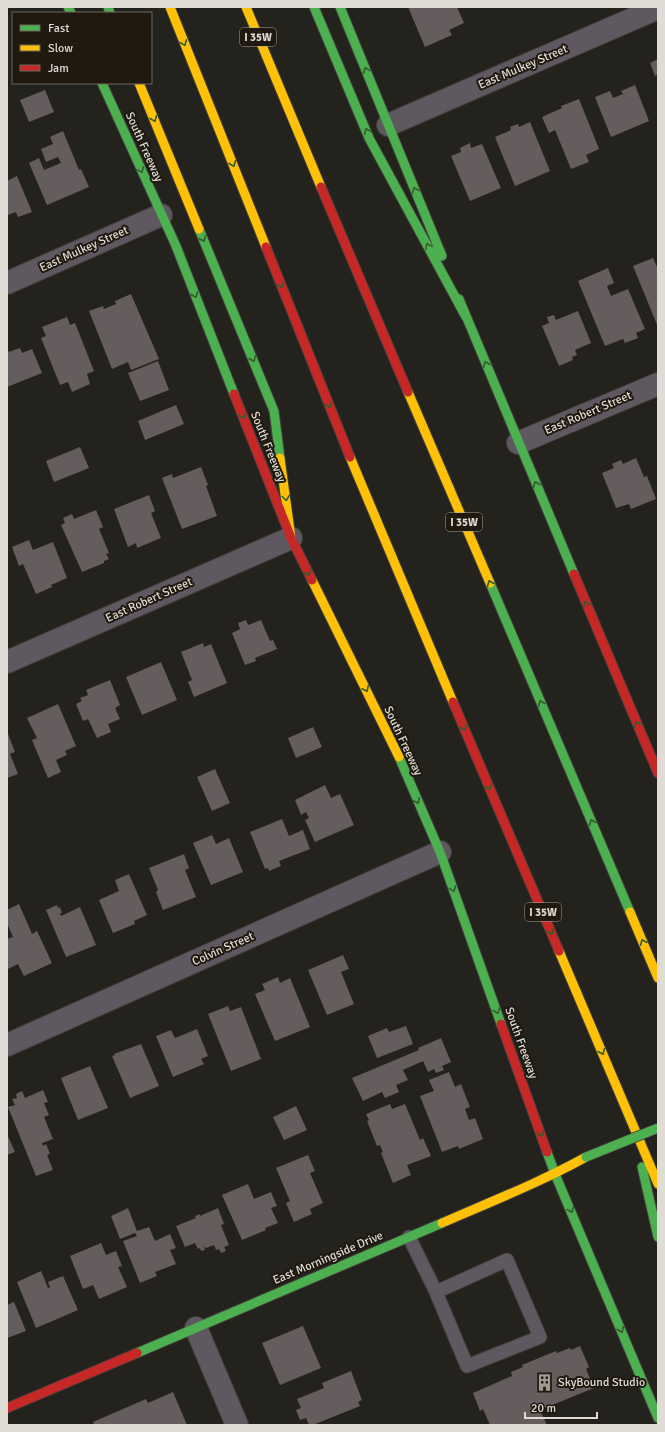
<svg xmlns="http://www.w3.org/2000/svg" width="665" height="1432" font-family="Signika,sans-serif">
	<rect width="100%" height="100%" fill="#24221c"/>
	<!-- building -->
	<path fill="#655d5d" d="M408,7h49l7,16 -15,7 3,5 -27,12z
		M658,59v15l-3,2 -5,-13z
		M635,85l14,36 -38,16 -16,-40 15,-6 3,7 10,-4 -2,-3z
		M45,90l9,22 -25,10 -9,-22z
		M579,99l20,50 -13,6 3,7 -18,7 -16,-39 -6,3 -7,-16 20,-9 -1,-2z
		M530,122l20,49 -35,15 -20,-49 16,-7 -1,-3 8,-3 1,3z
		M63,131l16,39 2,-1 8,18 -42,18 -18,-42 10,-5 5,12 17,-7 -3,-6 -12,5 -5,-13 12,-5 -3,-7z
		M470,143l1,5 11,-4 19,44 -31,13 -19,-45 10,-4 -1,-4z
		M17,176l15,36 -14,5 -2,-5 -8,3 -1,-1v-33z
		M653,258l5,11v58l-25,-61z
		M608,268l6,15 -7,3 4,10 17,-7 17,40 -9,4 2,5 -13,5 -2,-4 -18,7 -27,-65z
		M131,294l28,65 -28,11 -3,-8 -16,7 -23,-58 14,-5 1,3 12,-5 -1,-3z
		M578,311l13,32 -16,7 2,5 -5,2 1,3 -14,6 -17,-40 7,-3 -2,-6 7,-2 2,5z
		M67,317l3,8 5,-2 19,48 -7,3 3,10 -18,8 -4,-10 -8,3 -19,-47 5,-2 -4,-9z
		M20,348l2,5 10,-4 10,24 -35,14v-35l2,-1v1z
		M158,361l11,29 -29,11 -12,-28z
		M176,405l8,19 -39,16 -7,-19z
		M80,447l9,21 -35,14 -8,-21z
		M636,458l8,19 3,-1 9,23 -25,10 -2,-5 -13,4 -14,-35 12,-5 -2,-4 9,-4 2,4z
		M201,467l7,18 -2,1 11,30 -35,13 -20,-51 10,-4 1,4z
		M149,495l6,16 -4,2 10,25 -24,10 -1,-5 -8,4 -14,-38z
		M96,510l7,17 -4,2 10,24 -3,1 3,5 -5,2v2l-22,9 -21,-47 4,-2 -2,-5 9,-4 2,5z
		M29,540l4,10 20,-8 14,36 -16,7 1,2 -16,7 -13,-30 -4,2 -7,-19z
		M246,620l2,5 13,-5 9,21 3,-1 4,9 -22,9 1,3 -11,4 -13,-32 8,-4 -2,-6z
		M203,643l1,4 7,-3 16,39 -33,14 -6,-15 4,-2 -11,-28z
		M161,662l16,38 -35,15 -16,-38z
		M110,680l10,25 -5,3 5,11 -12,5 3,8 -14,6 -9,-19 -5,2 -7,-17 6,-3 -2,-3 8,-3 -2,-5z
		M58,704l18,42 -11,5 2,4 -11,5 5,12 -13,6 -16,-38 5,-2 -10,-20z
		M313,727l9,20 -26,11 -8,-20z
		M7,731l8,21 -5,2 8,20 -11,4z
		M215,769l15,34 -18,8 -15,-34z
		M325,785l6,13 9,-4 14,31 -39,17 -10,-22 4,-2 -3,-6 -5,3 -6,-15z
		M282,819l7,17 14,-6 7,19 -31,12 2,5 -12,5 -1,-3 -3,1 -15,-37z
		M212,835l4,9 13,-6 14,34 -32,13 -18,-42z
		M184,854l5,14 -4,2 11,27 -33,13 -7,-18 2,-2 -9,-22z
		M129,874l18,41 -13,6 1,3 -22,9 -14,-33 20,-9 -4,-11z
		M19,904l13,30 5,-3 15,32 -28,13 -6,-12 -10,5 -1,-1v-29l6,-2 -6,-14v-13z
		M57,905l1,3 2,-1 2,6h-2l1,3 19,-9 16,38 -30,12 -20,-47z
		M343,955l6,14 -8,3 13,32 -27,11 -19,-45z
		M278,977l2,6 10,-5 20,49 -35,14 -20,-47 10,-4 -3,-6z
		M228,1006l2,5 11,-4 20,52 -30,12 -23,-57z
		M406,1026l7,18 -36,14 -9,-22 19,-8 2,4z
		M197,1029l11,27 -7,3 3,5 -31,13 -17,-41 15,-6 4,8z
		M441,1038l10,24 -9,4 2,4 -8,3 -2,-4 -6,3 -5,-11 -20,9 5,10 -12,5 3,7 -14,6 -3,-6 -19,9 -11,-23 67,-28 -1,-2z
		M141,1044l18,42 -29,12 -18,-42 3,-1 -1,-1z
		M90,1066l18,42 -30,12 -17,-42z
		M449,1072l6,15 6,-3 9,23 -5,2 4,11 6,-2 8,21 -24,10 -1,-3 -16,6 -22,-56 14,-5 -5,-11z
		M43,1090l5,12 -4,1 5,12 -5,2 9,22 -11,4 1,3 3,-2 4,10 -3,1 6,15 -17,6 -28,-69 7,-2 -3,-6 5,-1 -1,-4 6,-3 3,7z
		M390,1104l2,5 13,-5 15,36 3,-2 8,18 -24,9 4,10 -18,8 -12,-30 2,-1 -3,-7 -3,1 -10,-25 2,-1 -3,-6z
		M296,1106l11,24 -23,10 -11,-23z
		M7,1134l8,18 -8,3z
		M308,1155l7,16 -5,2 13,30 -13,6 2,5 -18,8 -8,-19 4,-2 -14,-33z
		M248,1184l6,15 17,-7 6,14 -6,2 7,15 -13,5 1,2 -24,10 -20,-45z
		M128,1208l9,23 12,-4 6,14 15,-7 6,14 -6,2 6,14 -21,8 2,4 -17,7 -17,-42 14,-5 -2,-3 -15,6 -9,-23z
		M218,1208l6,16 -3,1 8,20 -5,2 2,4 -5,2 -2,-4 -3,1 -2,-5 -8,3 -2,-2 1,4 -4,1 -1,-3 -2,1 -3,-6 -10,4 -9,-21 20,-8 -1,-2 5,-2v2z
		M101,1243l5,12 10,-4 6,15 -4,1 9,20 -28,12 -6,-14 -10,4 -13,-33z
		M41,1271l7,17 2,-1 -2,-5 15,-6 15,34 -42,18 -19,-46z
		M14,1302l12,29 -19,7v-33z
		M303,1326l18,42 -41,17 -18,-42z
		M580,1346l9,21 -3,2 8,19 -54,22 7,15h-57l-7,-16 -3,2 -7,-18 39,-17 -1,-4 12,-5 -1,-2 34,-14 1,2 13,-5 1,2z
		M351,1371l11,29 -4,2 2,4 -47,19h-4l-3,-7 -6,2 -4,-10 5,-2 -4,-9 27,-11 -2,-5z
		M173,1392l14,33h-93l-1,-3 53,-23 2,4z"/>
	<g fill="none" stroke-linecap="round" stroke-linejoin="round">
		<defs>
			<path id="lane" d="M409,1237l27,55 31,74 73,-29 -33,-77 -71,32"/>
			<path id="street" d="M388,125l270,-117
				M7,283l154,-68
				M518,443l140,-59
				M7,662l284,-124
				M7,1045l433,-193
				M196,1328l41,97"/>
			<path id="fast" d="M68,7l3,6
				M108,7l2,6
				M314,7l55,131 97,179
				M340,7l102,249
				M102,83l74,163 58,148
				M199,229l75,182 6,47
				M459,299l115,275
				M490,583l140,329
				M399,757l41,95 61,172
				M547,1152l8,22 103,244
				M642,1167l16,70
				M137,1353l305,-130"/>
			<path id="slow" d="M170,7l96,240
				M246,7l75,180
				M139,83l60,146
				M408,392l82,191
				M350,457l103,245
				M280,458l11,80
				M312,580l87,177
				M630,912l28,66
				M559,951l99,233
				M442,1223c48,-21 97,-40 144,-66"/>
			<path id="jam" d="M321,187l87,205
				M266,247l84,210
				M234,394l57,144 21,42
				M574,574l84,199
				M453,702l106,249
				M501,1024l46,128
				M7,1408l130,-55"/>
		</defs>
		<!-- lane casing -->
		<use href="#lane" stroke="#413f3a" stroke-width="15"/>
		<!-- street casing -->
		<use href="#street" stroke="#413f3a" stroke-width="24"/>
		<!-- fast casing -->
		<use href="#fast" stroke="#413f3a" stroke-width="11"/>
		<!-- slow casing -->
		<use href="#slow" stroke="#413f3a" stroke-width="11"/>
		<!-- jam casing -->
		<use href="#jam" stroke="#413f3a" stroke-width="11"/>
		<!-- lane -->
		<use href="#lane" stroke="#5f5860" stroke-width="13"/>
		<!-- street -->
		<use href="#street" stroke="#5f5860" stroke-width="22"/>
		<!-- fast -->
		<use href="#fast" stroke="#4caf50" stroke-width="9"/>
		<!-- slow -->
		<use href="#slow" stroke="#ffc107" stroke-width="9"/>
		<!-- jam -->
		<use href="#jam" stroke="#c62828" stroke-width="9"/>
		<defs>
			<path id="fast-bridge" d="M586,1157l72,-29"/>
		</defs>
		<!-- fast-bridge casing -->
		<use href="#fast-bridge" stroke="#413f3a" stroke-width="11" stroke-linecap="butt"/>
		<!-- fast-bridge -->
		<use href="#fast-bridge" stroke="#4caf50" stroke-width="9"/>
	</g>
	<!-- one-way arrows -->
	<defs><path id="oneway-chevron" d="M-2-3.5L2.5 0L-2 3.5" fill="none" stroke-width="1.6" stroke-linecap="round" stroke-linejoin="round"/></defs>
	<g stroke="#335c2d">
		<use href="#oneway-chevron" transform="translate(184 43) rotate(68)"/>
		<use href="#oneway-chevron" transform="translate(366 70) rotate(-112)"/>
		<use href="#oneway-chevron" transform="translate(154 119) rotate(68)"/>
		<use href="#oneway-chevron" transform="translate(367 131) rotate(-113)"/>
		<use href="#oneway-chevron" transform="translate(233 164) rotate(68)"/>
		<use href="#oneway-chevron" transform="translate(141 170) rotate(66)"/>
		<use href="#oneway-chevron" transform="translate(415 190) rotate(-112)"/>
		<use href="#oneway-chevron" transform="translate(203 239) rotate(67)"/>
		<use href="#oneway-chevron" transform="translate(428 246) rotate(-118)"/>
		<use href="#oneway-chevron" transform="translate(281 285) rotate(68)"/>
		<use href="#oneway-chevron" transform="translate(195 295) rotate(68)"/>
		<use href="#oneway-chevron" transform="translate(253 359) rotate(67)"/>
		<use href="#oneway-chevron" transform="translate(486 364) rotate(-112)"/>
		<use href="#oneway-chevron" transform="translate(329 405) rotate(68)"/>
		<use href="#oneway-chevron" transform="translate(243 416) rotate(68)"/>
		<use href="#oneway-chevron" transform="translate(536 484) rotate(-113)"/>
		<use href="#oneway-chevron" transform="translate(286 498) rotate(82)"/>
		<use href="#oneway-chevron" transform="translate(308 573) rotate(64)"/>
		<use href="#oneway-chevron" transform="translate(490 583) rotate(-113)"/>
		<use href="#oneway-chevron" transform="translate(586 604) rotate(-113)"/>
		<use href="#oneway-chevron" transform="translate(366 689) rotate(64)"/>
		<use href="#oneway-chevron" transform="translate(541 703) rotate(-113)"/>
		<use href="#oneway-chevron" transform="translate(637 724) rotate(-113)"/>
		<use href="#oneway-chevron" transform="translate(464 728) rotate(67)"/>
		<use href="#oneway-chevron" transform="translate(489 787) rotate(67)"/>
		<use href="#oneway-chevron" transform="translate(417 801) rotate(67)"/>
		<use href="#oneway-chevron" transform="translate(592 822) rotate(-113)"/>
		<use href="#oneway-chevron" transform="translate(453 889) rotate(70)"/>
		<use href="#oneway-chevron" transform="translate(551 932) rotate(67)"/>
		<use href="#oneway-chevron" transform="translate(643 942) rotate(-113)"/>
		<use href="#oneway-chevron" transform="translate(497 1011) rotate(70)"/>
		<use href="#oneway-chevron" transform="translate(602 1052) rotate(67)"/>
		<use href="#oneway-chevron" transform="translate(541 1134) rotate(70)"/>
		<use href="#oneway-chevron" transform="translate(571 1210) rotate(67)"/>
		<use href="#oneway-chevron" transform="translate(621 1330) rotate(67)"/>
	</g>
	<!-- icons -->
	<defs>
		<symbol id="building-bare" viewBox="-9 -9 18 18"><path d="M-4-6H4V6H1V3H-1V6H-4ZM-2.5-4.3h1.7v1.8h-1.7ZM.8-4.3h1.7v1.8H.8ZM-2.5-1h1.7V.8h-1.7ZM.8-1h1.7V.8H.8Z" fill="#9e9a94" stroke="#1f1910" stroke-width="2.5" paint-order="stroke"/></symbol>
	</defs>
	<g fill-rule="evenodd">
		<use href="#building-bare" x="532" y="1370" width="25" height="25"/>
	</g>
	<g text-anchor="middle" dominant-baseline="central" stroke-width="4" stroke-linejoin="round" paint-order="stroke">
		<!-- shield labels -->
		<g fill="#1f1910" stroke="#a5a19a" stroke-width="1">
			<rect x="240" y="28" width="36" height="18" rx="3"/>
			<rect x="446" y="513" width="36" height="18" rx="3"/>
			<rect x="525" y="903" width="36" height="18" rx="3"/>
		</g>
		<g font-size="11" font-weight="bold" fill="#dfdbd5">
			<text x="258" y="37">I 35W</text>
			<text x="464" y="522">I 35W</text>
			<text x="543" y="912">I 35W</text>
		</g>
		<!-- street labels -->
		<g font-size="12" fill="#dfdbd5" stroke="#1f1910">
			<text transform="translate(523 67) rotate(-23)">East Mulkey Street</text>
			<text transform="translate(144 147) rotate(66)">South Freeway</text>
			<text transform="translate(84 249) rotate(-24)">East Mulkey Street</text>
			<text transform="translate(588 413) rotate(-23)">East Robert Street</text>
			<text transform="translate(268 447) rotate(68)">South Freeway</text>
			<text transform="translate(149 600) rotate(-24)">East Robert Street</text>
			<text transform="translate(403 741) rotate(65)">South Freeway</text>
			<text transform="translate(223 949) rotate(-24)">Colvin Street</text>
			<text transform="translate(521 1043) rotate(70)">South Freeway</text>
			<text transform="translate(328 1258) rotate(-23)">East Morningside Drive</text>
		</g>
		<!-- poi labels -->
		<g font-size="12" fill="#dfdbd5" stroke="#1f1910" text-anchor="start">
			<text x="558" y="1382">SkyBound Studio</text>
		</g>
	</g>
	<!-- border -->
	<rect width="665" height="1432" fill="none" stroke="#dfdbd5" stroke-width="16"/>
	<!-- legend -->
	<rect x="12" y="12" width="140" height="72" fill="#1f1910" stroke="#6c675f"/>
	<rect x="20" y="25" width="20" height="6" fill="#4caf50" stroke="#6c675f"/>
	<text x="48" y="32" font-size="12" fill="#dfdbd5">Fast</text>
	<rect x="20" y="45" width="20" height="6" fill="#ffc107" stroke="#6c675f"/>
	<text x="48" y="52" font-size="12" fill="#dfdbd5">Slow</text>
	<rect x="20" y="65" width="20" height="6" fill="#c62828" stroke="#6c675f"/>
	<text x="48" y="72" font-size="12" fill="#dfdbd5">Jam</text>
	<!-- scale -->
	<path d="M525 1412v6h72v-6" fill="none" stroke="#dfdbd5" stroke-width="2"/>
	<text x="531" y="1412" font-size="12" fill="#dfdbd5" stroke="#1f1910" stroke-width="3" paint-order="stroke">20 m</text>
</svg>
